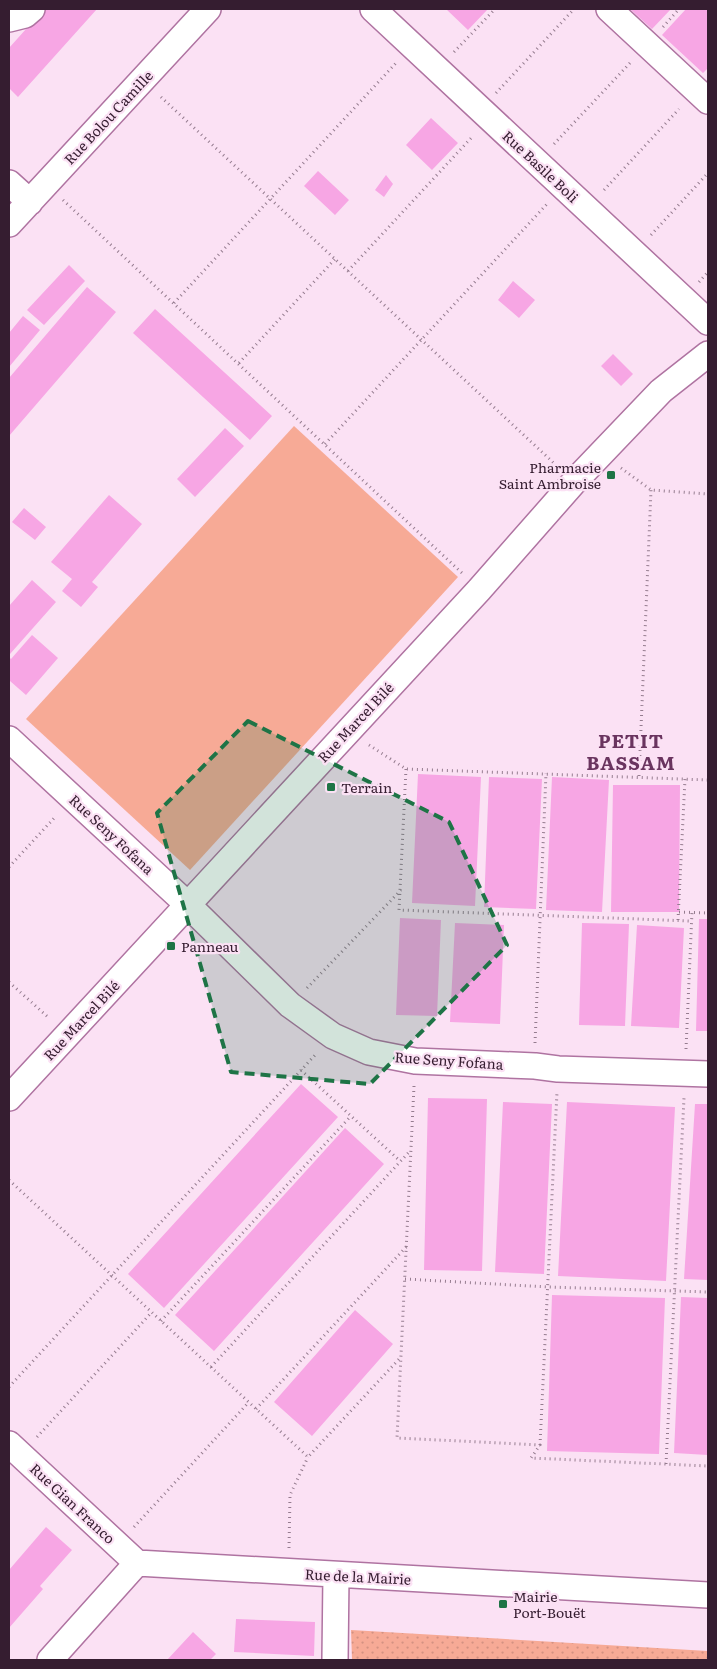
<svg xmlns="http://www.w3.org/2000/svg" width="717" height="1669" font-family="Literata,serif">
	<defs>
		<pattern id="garden-dots" width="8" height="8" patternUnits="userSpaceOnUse" patternTransform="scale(1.25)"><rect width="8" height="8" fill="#f7aa96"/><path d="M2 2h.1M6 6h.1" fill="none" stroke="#d49282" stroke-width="1.8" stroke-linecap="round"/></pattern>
	</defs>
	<rect width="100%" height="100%" fill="#fbe1f4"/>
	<!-- garden -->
	<path fill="url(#garden-dots)" d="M351,1630l357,21v9h-356z"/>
	<!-- pitch -->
	<path fill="#f7aa96" d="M294,426l164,151 -268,293 -164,-151z"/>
	<!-- building -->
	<path fill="#f7a6e4" d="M44,9h53l-79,88 -9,-9v-40z
		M446,9h42l-20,21z
		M630,9h41l-19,20z
		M686,9h22v59l-5,5 -41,-38z
		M431,118l27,25 -26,27 -26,-25z
		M318,171l31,29 -14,15 -31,-29z
		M386,175l7,9 -9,13 -9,-7z
		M69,265l16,16 -41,44 -17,-15z
		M513,281l22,19 -16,18 -21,-18z
		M87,287l29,25 -107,124v-58z
		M155,309l117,107 -22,24 -117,-107z
		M23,316l17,14 -31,37v-34z
		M613,354l20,20 -12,12 -20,-20z
		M225,428l19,18 -49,51 -18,-18z
		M109,495l33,29 -50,58 6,5 -17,20 -19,-16 10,-12 -21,-17z
		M24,508l22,19 -11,13 -23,-18z
		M32,580l24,22 -46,52 -1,-48z
		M32,635l26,23 -32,37 -16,-14 -1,1v-25l2,2z
		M418,774l63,3 -6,129 -63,-3z
		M489,777l53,2 -6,130 -52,-2z
		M552,777l57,3 -7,132 -56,-2z
		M613,785h67l-1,127h-68z
		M400,918l41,2 -4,96 -41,-1z
		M699,919h9v112h-12z
		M455,923l49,2 -4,99 -50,-2z
		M582,923l47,1 -4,102 -46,-1z
		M637,925l47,3 -5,100 -48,-2z
		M301,1084l37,33 -174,191 -36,-34z
		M428,1098l59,1 -5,172 -58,-1z
		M503,1102l49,2 -8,170 -49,-2z
		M567,1102l108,5 -9,174 -108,-5z
		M695,1104h13v176l-24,-1z
		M345,1128l39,36 -170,187 -39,-36z
		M552,1295l113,3 -6,156 -112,-3z
		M681,1297l27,1v157l-34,-2z
		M355,1310l38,34 -81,92 -38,-34z
		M46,1527l26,23 -32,36 3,3 -34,39v-58z
		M236,1619l79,3 -1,34 -80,-4z
		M193,1632l23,22 -6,6h-43z"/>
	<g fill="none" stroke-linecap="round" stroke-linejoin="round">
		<defs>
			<path id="street" d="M373,9l335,313
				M609,9l99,92
				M9,19l16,-4 7,-6
				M9,183l21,19
				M9,224l199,-215
				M9,739l178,165 103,101 43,31 36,16 46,9 120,5 23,3 150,5
				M9,1098l470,-508 95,-108 87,-91 47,-37
				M9,1444l128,119
				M137,1563l571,32
				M50,1660l87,-97
				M335,1660l1,-85"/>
		</defs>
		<!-- street casing -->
		<use href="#street" stroke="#af73a1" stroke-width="28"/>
		<!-- path -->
		<path stroke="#957c8f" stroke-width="3" stroke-dasharray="1 4" stroke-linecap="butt" d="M663,27l16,-18
			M454,52l41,-43
			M496,93l78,-84
			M161,97l396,369
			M554,144l76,-81
			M604,190l75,-81
			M63,200l399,373
			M651,235l57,-62
			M348,271l125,-135
			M699,282l9,-10
			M174,303l222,-240
			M239,363l96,-104
			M325,444l222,-240
			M621,468l30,22 57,4
			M369,745l37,24 302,11
			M406,769l-7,141 291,11
			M639,776l12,-286
			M9,867l47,-51
			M679,912l29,1
			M678,920l7,-141
			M9,982l40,36
			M307,988l94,-98
			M535,1043l11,-270
			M686,1049l6,-137
			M301,1070l99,91
			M414,1086l-17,352 143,7 -9,13 177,8
			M9,1180l299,277 93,-100
			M405,1279l143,8 160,5
			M161,1321l190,-205
			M211,1367l199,-216
			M9,1387l307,-333
			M256,1409l151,-163
			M37,1437l115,-125
			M540,1445l17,-353
			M666,1464l18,-366
			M134,1527l115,-125
			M289,1548l1,-53 18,-38"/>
		<!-- street -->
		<use href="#street" stroke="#fff" stroke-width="25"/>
	</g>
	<!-- marked area -->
	<path fill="#1e7446" fill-opacity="0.2" stroke="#1e7446" stroke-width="4" stroke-dasharray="10 6" stroke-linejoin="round" d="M248,721l201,101 58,123 -137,139 -139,-12 -74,-259z"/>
	<!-- markers -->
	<g fill="#1e7446" stroke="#fbe1f4" stroke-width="2">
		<rect x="606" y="470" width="10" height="10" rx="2.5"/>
		<rect x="326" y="782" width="10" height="10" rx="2.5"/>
		<rect x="166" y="941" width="10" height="10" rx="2.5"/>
		<rect x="498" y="1599" width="10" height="10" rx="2.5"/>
	</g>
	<g text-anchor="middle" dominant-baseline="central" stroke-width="4.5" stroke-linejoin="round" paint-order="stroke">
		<!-- street labels -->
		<g font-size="14" fill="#351d30" stroke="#fbe1f4">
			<text transform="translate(108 117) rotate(-47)">Rue Bolou Camille</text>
			<text transform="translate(541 166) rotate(43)">Rue Basile Boli</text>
			<text transform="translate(355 722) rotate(-47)">Rue Marcel Bilé</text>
			<text transform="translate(112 834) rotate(43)">Rue Seny Fofana</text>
			<text transform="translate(81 1020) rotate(-47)">Rue Marcel Bilé</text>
			<text transform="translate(449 1060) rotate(4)">Rue Seny Fofana</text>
			<text transform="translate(73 1503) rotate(43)">Rue Gian Franco</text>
			<text transform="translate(358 1576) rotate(3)">Rue de la Mairie</text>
		</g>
		<!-- poi labels -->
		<g font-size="14" fill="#351d30" stroke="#fbe1f4" text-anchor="start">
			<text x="601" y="467" text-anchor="end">Pharmacie<tspan x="601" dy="16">Saint Ambroise</tspan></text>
			<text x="341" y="787">Terrain</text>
			<text x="181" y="946">Panneau</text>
			<text x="513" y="1596">Mairie<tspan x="513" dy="16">Port-Bouët</tspan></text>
		</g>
		<!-- district labels -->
		<g font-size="19" font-weight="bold" letter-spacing="1" fill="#6a345f" stroke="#fbe1f4">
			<text x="631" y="740">PETIT<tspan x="631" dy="22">BASSAM</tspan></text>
		</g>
	</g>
	<!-- border -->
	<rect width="717" height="1669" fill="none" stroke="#351d30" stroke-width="20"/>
</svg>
